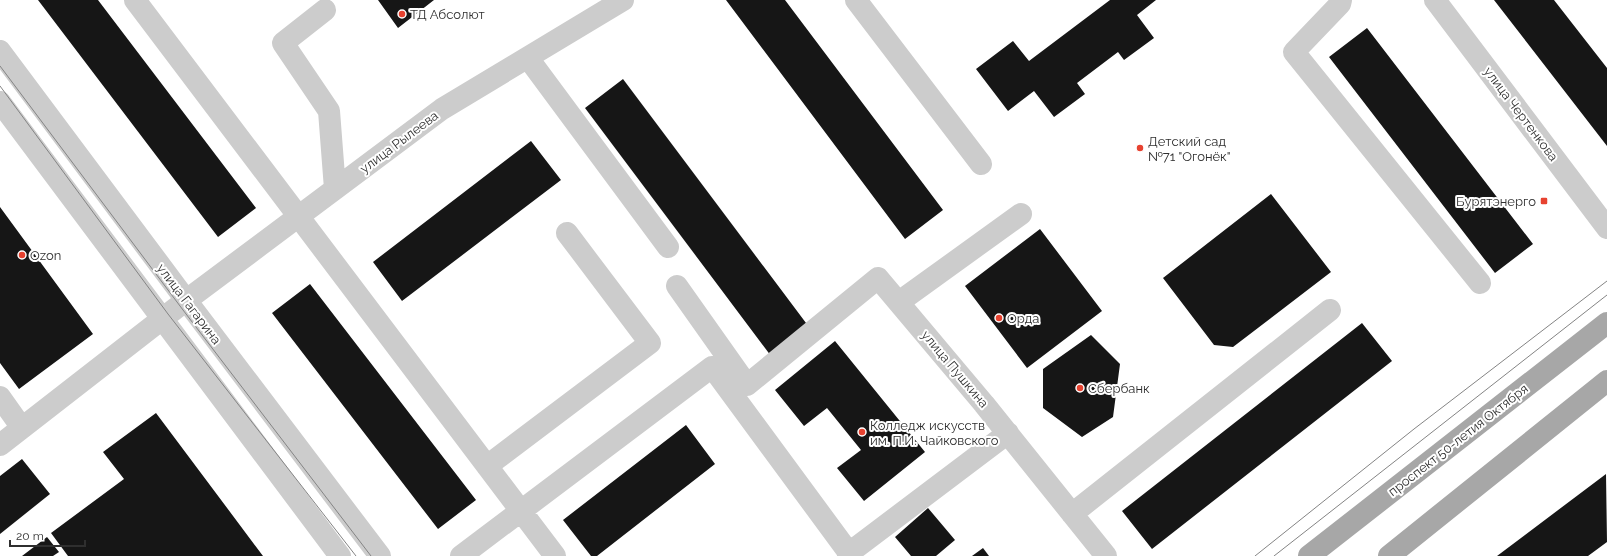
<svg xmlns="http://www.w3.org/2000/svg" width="1607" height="556" font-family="Raleway,sans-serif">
	<rect width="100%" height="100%" fill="#fff"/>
	<!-- building -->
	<path fill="#161616" d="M38,0h60l158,208 -38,29z
		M378,0h56l-36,28z
		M726,0h59l158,210 -38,29z
		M1110,0h46l-19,15 17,23 -30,22 -6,-8 -41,31 8,11 -31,23 -20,-26 -26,20 -32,-42 37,-28 16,20z
		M1494,0h60l53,68v78z
		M1367,28l166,216 -38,29 -166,-216z
		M623,79l189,252 -38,29 -189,-252z
		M531,141l30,39 -159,121 -29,-39z
		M1271,194l60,78 -98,75 -19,-2 -51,-67z
		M0,207l93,127 -74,55 -19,-26z
		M1040,229l62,82 -75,57 -62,-82z
		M310,284l166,216 -38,29 -166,-216z
		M1362,323l30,38 -240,188 -30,-38z
		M1091,335l29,29 -7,53 -31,20 -39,-29v-39z
		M835,341l90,111 -61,49 -27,-33 24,-18 -34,-42 -23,18 -29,-36z
		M156,413l107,143h-195l-17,-23 73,-54 -21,-27z
		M686,425l29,39 -118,92h-6l-28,-36z
		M22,459l28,35 -50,40v-58z
		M1606,474l1,68 -19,14h-91z
		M928,508l27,32 -19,16h-25l-16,-19z
		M47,537l12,15 -6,4h-31z
		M983,548l6,8h-17z"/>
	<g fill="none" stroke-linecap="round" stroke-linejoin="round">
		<!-- minor -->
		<path stroke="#ccc" stroke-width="22" d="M135,0l420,556
			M856,0l125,164
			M1341,0l-1,4 -46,48 186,231
			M1435,0l172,228
			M325,10l-42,33 46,68 6,78
			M0,51l186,249 194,256
			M528,58l140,189
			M0,102l340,454
			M677,286l70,99 131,-107 106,126 122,152
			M899,302l122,-88
			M0,397l22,31
			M0,445l180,-140 262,-196 181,-109
			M487,466l163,-123 -83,-110
			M1072,514l258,-204
			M461,556l251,-189 137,186
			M848,556l1,-3 159,-120"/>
		<!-- major -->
		<path stroke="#a7a7a7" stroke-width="22" d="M1309,556l298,-233
			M1389,556l218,-175"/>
		<!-- tram -->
		<path stroke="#848484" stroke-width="1" d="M0,66l183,244 188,246
			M0,86l168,228 188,242
			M1255,556l159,-127 193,-148
			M1274,556l333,-261"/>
	</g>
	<!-- markers -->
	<g fill="#e74230" stroke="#fff" stroke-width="1.5">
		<circle cx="402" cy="14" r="4"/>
		<circle cx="1140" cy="148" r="4"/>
		<rect x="1540" y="197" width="8" height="8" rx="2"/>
		<circle cx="22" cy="255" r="4"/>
		<circle cx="999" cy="318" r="4"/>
		<circle cx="1080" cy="388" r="4"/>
		<circle cx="862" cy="432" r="4"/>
	</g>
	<g text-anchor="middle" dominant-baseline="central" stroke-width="4" stroke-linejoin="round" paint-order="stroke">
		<!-- poi labels -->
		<g font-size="13" fill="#2f2f2f" stroke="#fff" text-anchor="start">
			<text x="410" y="14">ТД Абсолют</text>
			<text x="1148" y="141">Детский сад<tspan x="1148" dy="15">№71 "Огонёк"</tspan></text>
			<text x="1536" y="201" text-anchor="end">Бурятэнерго</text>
			<text x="30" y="255">Ozon</text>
			<text x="1007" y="318">Орда</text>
			<text x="1088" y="388">Сбербанк</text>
			<text x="870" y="425">Колледж искусств<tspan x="870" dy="15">им. П.И. Чайковского</tspan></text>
		</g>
		<!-- street labels -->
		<g font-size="13" fill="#2f2f2f" stroke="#fff">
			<text transform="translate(1521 114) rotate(53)">улица Чертенкова</text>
			<text transform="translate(399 142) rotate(-37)">улица Рылеева</text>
			<text transform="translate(189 304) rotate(53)">улица Гагарина</text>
			<text transform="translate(955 369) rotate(50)">улица Пушкина</text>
			<text transform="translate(1458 440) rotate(-38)">проспект 50-летия Октября</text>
		</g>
	</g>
	<!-- scale -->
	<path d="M10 540v6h75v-6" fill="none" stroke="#2f2f2f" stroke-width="2"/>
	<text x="16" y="540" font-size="12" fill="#2f2f2f" stroke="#ffffff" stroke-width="3" paint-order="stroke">20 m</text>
</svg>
